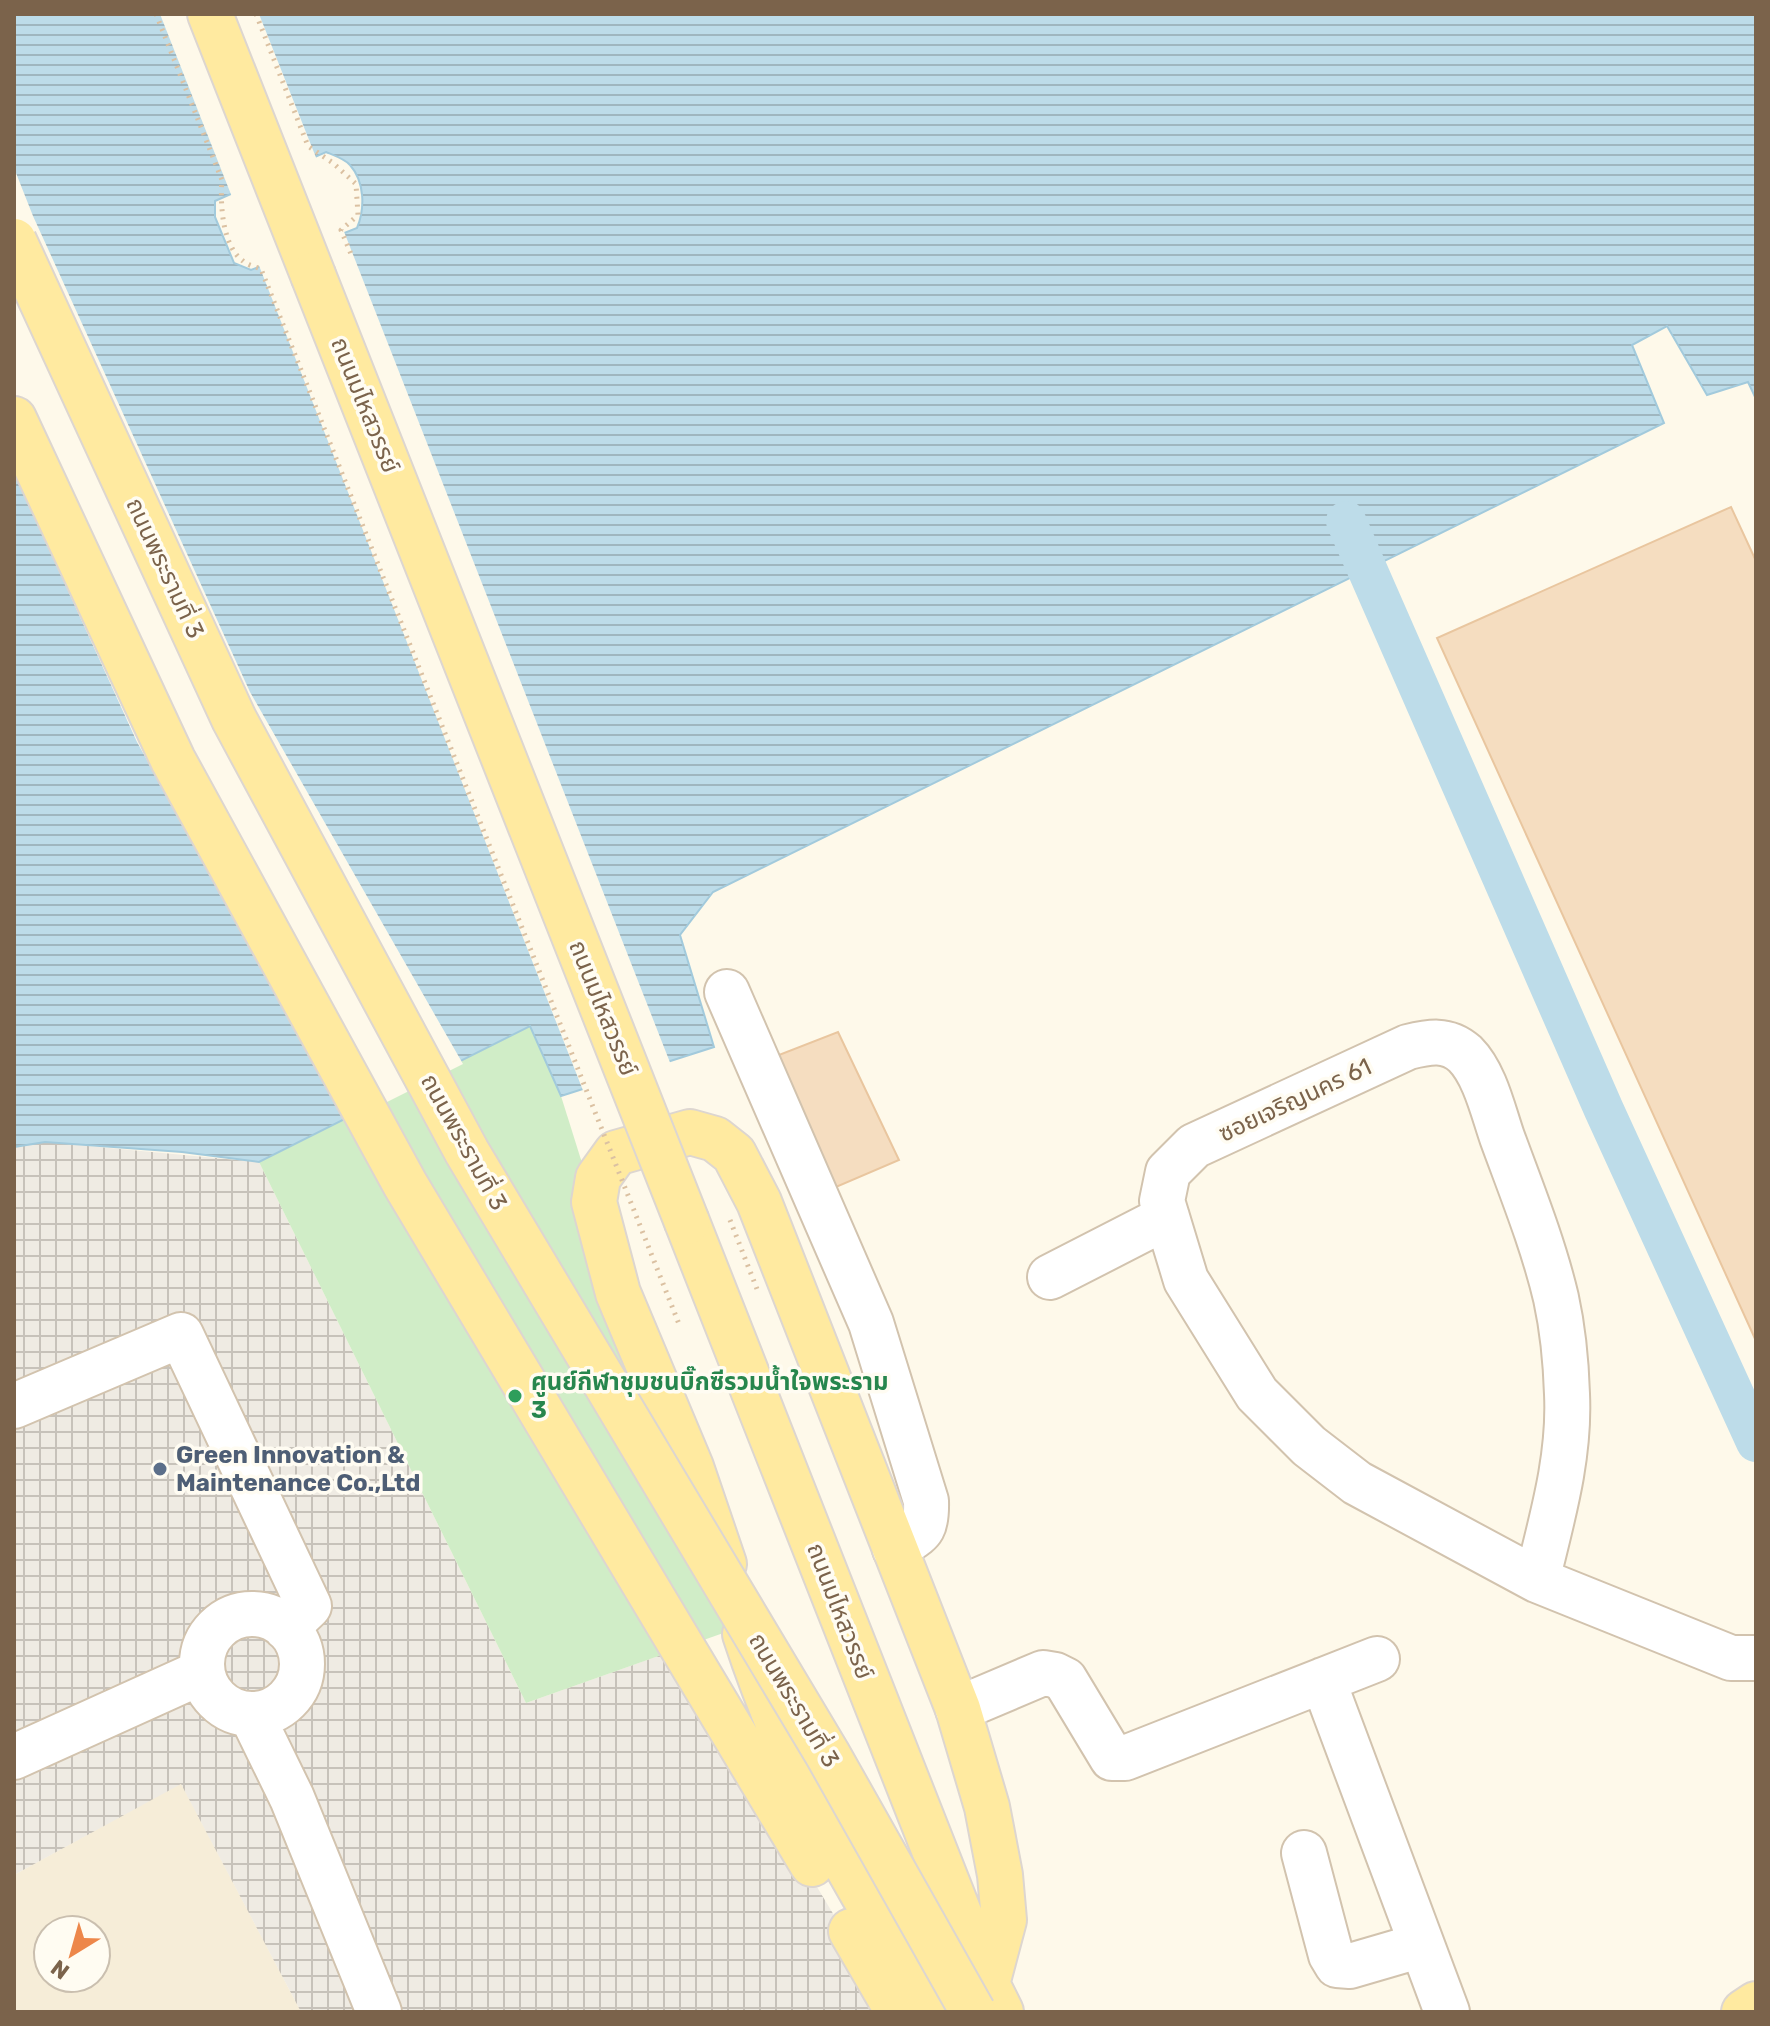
<svg xmlns="http://www.w3.org/2000/svg" width="1770" height="2026" font-family="Rubik,'Noto Sans Thai',sans-serif">
	<defs>
		<pattern id="industrial-grid" width="8" height="8" patternUnits="userSpaceOnUse" patternTransform="scale(2)"><rect width="8" height="8" fill="#efebe3"/><path d="M0 4h8M4 0v8" fill="none" stroke="#c7c2ba"/></pattern>
		<pattern id="water-rules" width="6" height="5" patternUnits="userSpaceOnUse" patternTransform="scale(2)"><rect width="6" height="5" fill="#bddce9"/><path d="M0 2.5h6" fill="none" stroke="#9fb6bf"/></pattern>
	</defs>
	<rect width="100%" height="100%" fill="#fef9ea"/>
	<!-- residential -->
	<path fill="#f6edd8" fill-rule="evenodd" d="M181,1783l120,229h-287v-137zM48,1930h48v48h-48z"/>
	<!-- industrial -->
	<path fill="url(#industrial-grid)" d="M45,1142l214,20 267,541 149,-53 217,362h-591l-120,-228 -167,91v-728z"/>
	<!-- green -->
	<path fill="#d0edc7" d="M531,1026l30,70 168,535 -203,72 -267,-541z"/>
	<!-- water -->
	<path fill="url(#water-rules)" stroke="#a2cadc" stroke-width="2" fill-rule="evenodd" d="M14,14h1742v385l-8,-17 -41,13 -40,-69 -35,19 32,78 -951,469 -33,43 34,112 -153,49 -31,-70 -271,136 -77,-10 -137,-10 -31,5zM326,152c7,3 19,7 24,13 15,17 15,44 7,63l-106,42 -17,-7 -19,-46v-16z"/>
	<!-- pier -->
	<path fill="#fef9ea" d="M160,14h99l58,146 -85,37z
		M14,168l19,48 217,476 213,372 -116,58 -210,-380 -123,-270z
		M343,229l328,836 -87,28 -326,-830z"/>
	<g fill="none" stroke-linecap="round" stroke-linejoin="round">
		<!-- canal -->
		<path stroke="#bddce9" stroke-width="40" d="M1346,521l258,589 152,332"/>
	</g>
	<!-- building -->
	<path fill="#f5ddc0" stroke="#e9c69f" stroke-width="2" d="M1731,507l25,54v780l-319,-703z
		M838,1032l61,128 -70,30 -63,-130z"/>
	<g fill="none" stroke-linecap="round" stroke-linejoin="round">
		<defs>
			<path id="minor" d="M727,992l144,331 55,178c1,33 -6,30 -31,48
				M1050,1277l117,-60
				M14,1406l167,-71 128,271 -23,22
				M1537,1580c15,-62 33,-122 30,-186 -1,-32 -4,-64 -11,-96 -13,-55 -35,-109 -54,-161 -9,-26 -17,-63 -37,-83 -18,-16 -36,-12 -57,-7l-214,99 -26,26 -6,29 24,79 71,114 52,52 48,37 180,97 194,78h25
				M202 1664a50 50 0 1 1 100 0a50 50 0 1 1-100 0Z
				M1323,1680l124,332
				M958,1709l85,-36 12,2 10,5 47,78h13l252,-99
				M251,1714l41,84 87,214
				M14,1757l188,-85
				M1304,1853l27,102 6,10 13,1 72,-21"/>
			<path id="major" d="M210,14l103,261
				M14,419l159,341 232,424 407,680
				M687,1222l300,762 14,28
				M724,1564l-33,-97 -73,-174 -24,-91 4,-24 18,-25 74,-21 25,7 19,15 25,48 199,507 29,98 13,68 4,45 -17,64
				M745,1634c46,141 110,254 191,378
				M851,1931l47,81
				M1744,2012l12,-8"/>
		</defs>
		<!-- minor casing -->
		<use href="#minor" stroke="#d2c3ae" stroke-width="48"/>
		<!-- major casing -->
		<use href="#major" stroke="#ddd6d0" stroke-width="48"/>
		<!-- minor -->
		<use href="#minor" stroke="#fff" stroke-width="44"/>
		<!-- major -->
		<use href="#major" stroke="#ffeaa0" stroke-width="44"/>
		<defs>
			<path id="major-bridge" d="M14,241l220,478 233,433 361,603 145,257
				M313,275l374,947"/>
		</defs>
		<!-- major-bridge casing -->
		<use href="#major-bridge" stroke="#ddd6d0" stroke-width="48" stroke-linecap="butt"/>
		<!-- path-bridge -->
		<path stroke="#dbc1a2" stroke-width="5" stroke-dasharray="2 6" stroke-linecap="butt" d="M156,14l66,166c-2,23 0,66 21,81 4,4 13,6 18,8l418,1055
			M256,14l52,132 25,17 23,21 2,31 -17,15 10,24
			M730,1220l27,69"/>
		<!-- major-bridge -->
		<use href="#major-bridge" stroke="#ffeaa0" stroke-width="44"/>
	</g>
	<!-- markers -->
	<circle fill="#2e9e5b" stroke="#fffcf2" stroke-width="3" cx="515" cy="1396" r="8"/>
	<circle fill="#5c6f8a" stroke="#fffcf2" stroke-width="3" cx="160" cy="1469" r="8"/>
	<g text-anchor="middle" dominant-baseline="central" stroke-width="7" stroke-linejoin="round" paint-order="stroke">
		<!-- street labels -->
		<g font-size="24" fill="#7b634b" stroke="#fffcf2">
			<text transform="translate(365 405) rotate(68)">ถนนมไหสวรรย์</text>
			<text transform="translate(165 568) rotate(65)">ถนนพระรามที่ 3</text>
			<text transform="translate(603 1008) rotate(68)">ถนนมไหสวรรย์</text>
			<text transform="translate(1295 1100) rotate(-25)">ซอยเจริญนคร 61</text>
			<text transform="translate(464 1142) rotate(61)">ถนนพระรามที่ 3</text>
			<text transform="translate(840 1611) rotate(69)">ถนนมไหสวรรย์</text>
			<text transform="translate(794 1700) rotate(59)">ถนนพระรามที่ 3</text>
		</g>
		<!-- leisure labels -->
		<g font-size="24" font-weight="bold" fill="#27864d" stroke="#fffcf2" text-anchor="start">
			<text x="531" y="1382">ศูนย์กีฬาชุมชนบิ๊กซีรวมน้ำใจพระราม<tspan x="531" dy="28">3</tspan></text>
		</g>
		<!-- service labels -->
		<g font-size="24" font-weight="bold" fill="#4e5e75" stroke="#fffcf2" text-anchor="start">
			<text x="176" y="1455">Green Innovation &amp;<tspan x="176" dy="28">Maintenance Co.,Ltd</tspan></text>
		</g>
	</g>
	<!-- border -->
	<rect width="1770" height="2026" fill="none" stroke="#7b634b" stroke-width="32"/>
	<!-- north arrow -->
	<g transform="translate(72 1954) rotate(217)"><circle r="38" fill="#fffcf2" stroke="#cabfaf" stroke-width="2"/>
	<path d="M0-6L14 30L0 20L-14 30Z" fill="#ed874a"/>
	<text y="-12" font-size="22" font-weight="bold" text-anchor="middle" fill="#7b634b">N</text>
	</g>
</svg>
